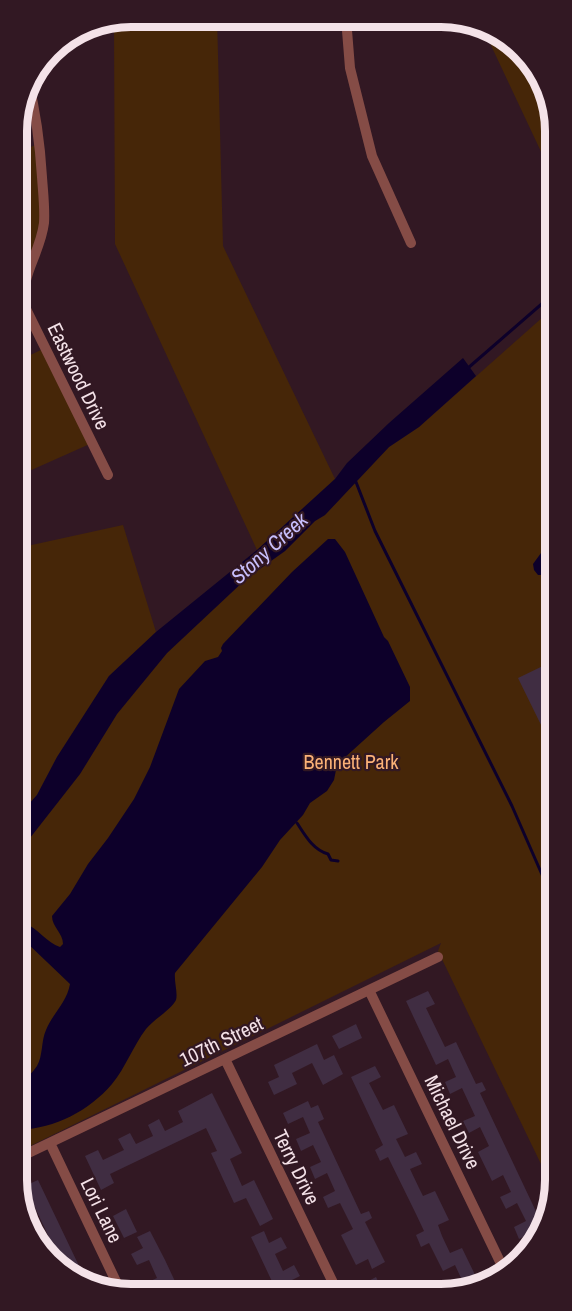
<svg xmlns="http://www.w3.org/2000/svg" width="572" height="1311" font-family="'Archivo Narrow',sans-serif">
	<rect width="100%" height="100%" fill="#321823"/>
	<!-- green -->
	<path fill="#462608" d="M131,17h86l6,229 112,233 -78,71 -142,-306 -1,-221z
		M496,36l26,14 30,51v74l-64,-136z
		M40,143l4,62 -22,89 -5,-10v-131z
		M552,309l2,882 -116,-240 3,-8 -421,208 -1,-299 61,-78 37,-60 50,-61 80,-75 38,-27 30,-30 10,-6 64,-68 30,-20z
		M45,348l47,95 -74,33v-115z
		M123,525l33,107 -47,44 -52,81 -20,38 -18,20 -1,-267z"/>
	<!-- water -->
	<path fill="#0d002a" d="M463,358l13,18 -57,51 -30,20 -64,68 -10,6 -30,30 -38,27 -80,75 -50,61 -37,60 -61,78v-37l18,-20 20,-38 52,-81 47,-44 101,-82 78,-71 12,-16 42,-40z
		M328,539h7l10,13 39,85 4,4 22,46v14l-26,21 -42,38 -6,10 -2,10 -7,11 -17,12 -7,12 -23,25 -18,27 -87,106c-1,9 3,20 1,27 -4,9 -23,20 -30,29 -13,17 -20,38 -34,55 -23,27 -57,44 -92,46v-48c7,-4 12,-9 17,-16 6,-10 4,-25 9,-36 7,-17 21,-28 24,-46l-45,-43 -6,-8v-8l5,-2c14,5 23,20 36,24l3,-3c0,-11 -11,-17 -11,-28l18,-22 18,-30 20,-26 26,-39 16,-32 29,-78 26,-28 13,-4 4,-6 -1,-3 2,-4 69,-72z
		M553,544v28l-5,3h-10l-4,-5 -1,-6 8,-11z"/>
	<g fill="none" stroke-linecap="round" stroke-linejoin="round">
		<!-- stream -->
		<path stroke="#0d002a" stroke-width="3" d="M468,368l84,-73
			M356,482l19,49 137,275 42,96
			M297,823c8,12 16,27 31,31l3,6 7,1"/>
	</g>
	<!-- building -->
	<path fill="#402d42" d="M547,664l7,14v45l-11,6 -25,-51z
		M428,991l7,13 -9,4 19,39 11,-5 20,42 6,-2 4,8 -6,3 61,129 -7,18 -3,-7 -12,6 -5,-12 12,-6 -9,-18 -11,6 -6,-12 11,-5 -8,-17 -11,6 -14,-29 11,-6 -9,-19 -11,6 -6,-12 12,-5 -13,-28 -12,6 -5,-12 11,-5 -8,-18 -12,6 -30,-64z
		M356,1024l6,14 -23,11 -7,-13z
		M317,1044l7,16 10,-5 9,19 -20,11 -11,-22 -20,10 5,11 -23,11 -6,-13 11,-5 -5,-12z
		M375,1066l6,11 -12,6 14,27 11,-5 14,29 -12,5 9,18 11,-5 6,12 -12,5 9,19 4,8 12,-5 14,29 -11,5 4,11 8,17 12,-5 18,37 -9,6h-4l-12,-26 -12,6 -14,-28 -8,4 -5,-12 8,-4 -8,-17 -28,-57 -8,4 -5,-11 8,-5 -32,-68z
		M212,1093l30,60 -12,6 12,27 12,-6 19,39 -13,7 -14,-28 -12,5 -23,-50 6,-2 -11,-23 -96,46 4,9 -13,7 -16,-34 13,-6 5,10 21,-10 -6,-11 12,-6 6,11 17,-8 -5,-11 11,-6 6,12 18,-9 -5,-11z
		M308,1101l3,7 7,-3 6,14 -6,3 43,92 8,-3 3,7 -7,4 20,40 -13,7 -4,-10 -12,6 -15,-30 12,-6 -13,-26 -12,5 -5,-11 12,-6 -8,-18 -12,6 -5,-12 11,-5 -8,-17 -12,6 -5,-12 14,-6 -7,-16 -15,7 -5,-11z
		M38,1180l42,88 -9,4 -14,-7 4,-2 -30,-64 -11,5v-16z
		M126,1209l11,23 -13,6 -11,-22z
		M150,1231l15,29 15,32h-30l-4,-9 11,-5 -8,-18 -12,5 -6,-11 12,-6 -6,-11z
		M264,1231l5,12 12,-6 6,11 -12,6 8,17 11,-6 6,11 -12,6 5,10h-16l-26,-55z
		M376,1277l7,14h-16l-4,-7z"/>
	<g fill="none" stroke-linecap="round" stroke-linejoin="round">
		<!-- street -->
		<path stroke="#854c46" stroke-width="10" d="M346,18l4,50 22,88 39,87
			M28,81c8,32 12,63 14,96 1,15 3,31 2,46 -4,32 -25,53 -19,84l83,168
			M369,990l135,280
			M225,1059l112,232
			M50,1143l71,149
			M20,1157l418,-200"/>
	</g>
	<g text-anchor="middle" dominant-baseline="central" stroke-width="4.5" stroke-linejoin="round" paint-order="stroke">
		<!-- street labels -->
		<g font-size="20" fill="#f4e2e8" stroke="#321823">
			<text transform="translate(79 376) rotate(64)">Eastwood Drive</text>
			<text transform="translate(221 1041) rotate(-26)">107th Street</text>
			<text transform="translate(453 1122) rotate(64)">Michael Drive</text>
			<text transform="translate(297 1167) rotate(64)">Terry Drive</text>
			<text transform="translate(102 1210) rotate(64)">Lori Lane</text>
		</g>
		<!-- park labels -->
		<g font-size="20" fill="#fbb177" stroke="#321823">
			<text x="351" y="761">Bennett Park</text>
		</g>
		<!-- water labels -->
		<g font-size="21" font-style="italic" fill="#c8bffc" stroke="#321823">
			<text transform="translate(269 548) rotate(-42)">Stony Creek</text>
		</g>
	</g>
	<!-- crop -->
	<path d="M0 0H572V1311H0ZM131 27H441A104 104 0 0 1 545 131V1180A104 104 0 0 1 441 1284H131A104 104 0 0 1 27 1180V131A104 104 0 0 1 131 27Z" fill="#321823" fill-rule="evenodd"/>
	<path fill="none" stroke="#f4e2e8" stroke-width="8" d="M131 27H441A104 104 0 0 1 545 131V1180A104 104 0 0 1 441 1284H131A104 104 0 0 1 27 1180V131A104 104 0 0 1 131 27Z"/>
</svg>
